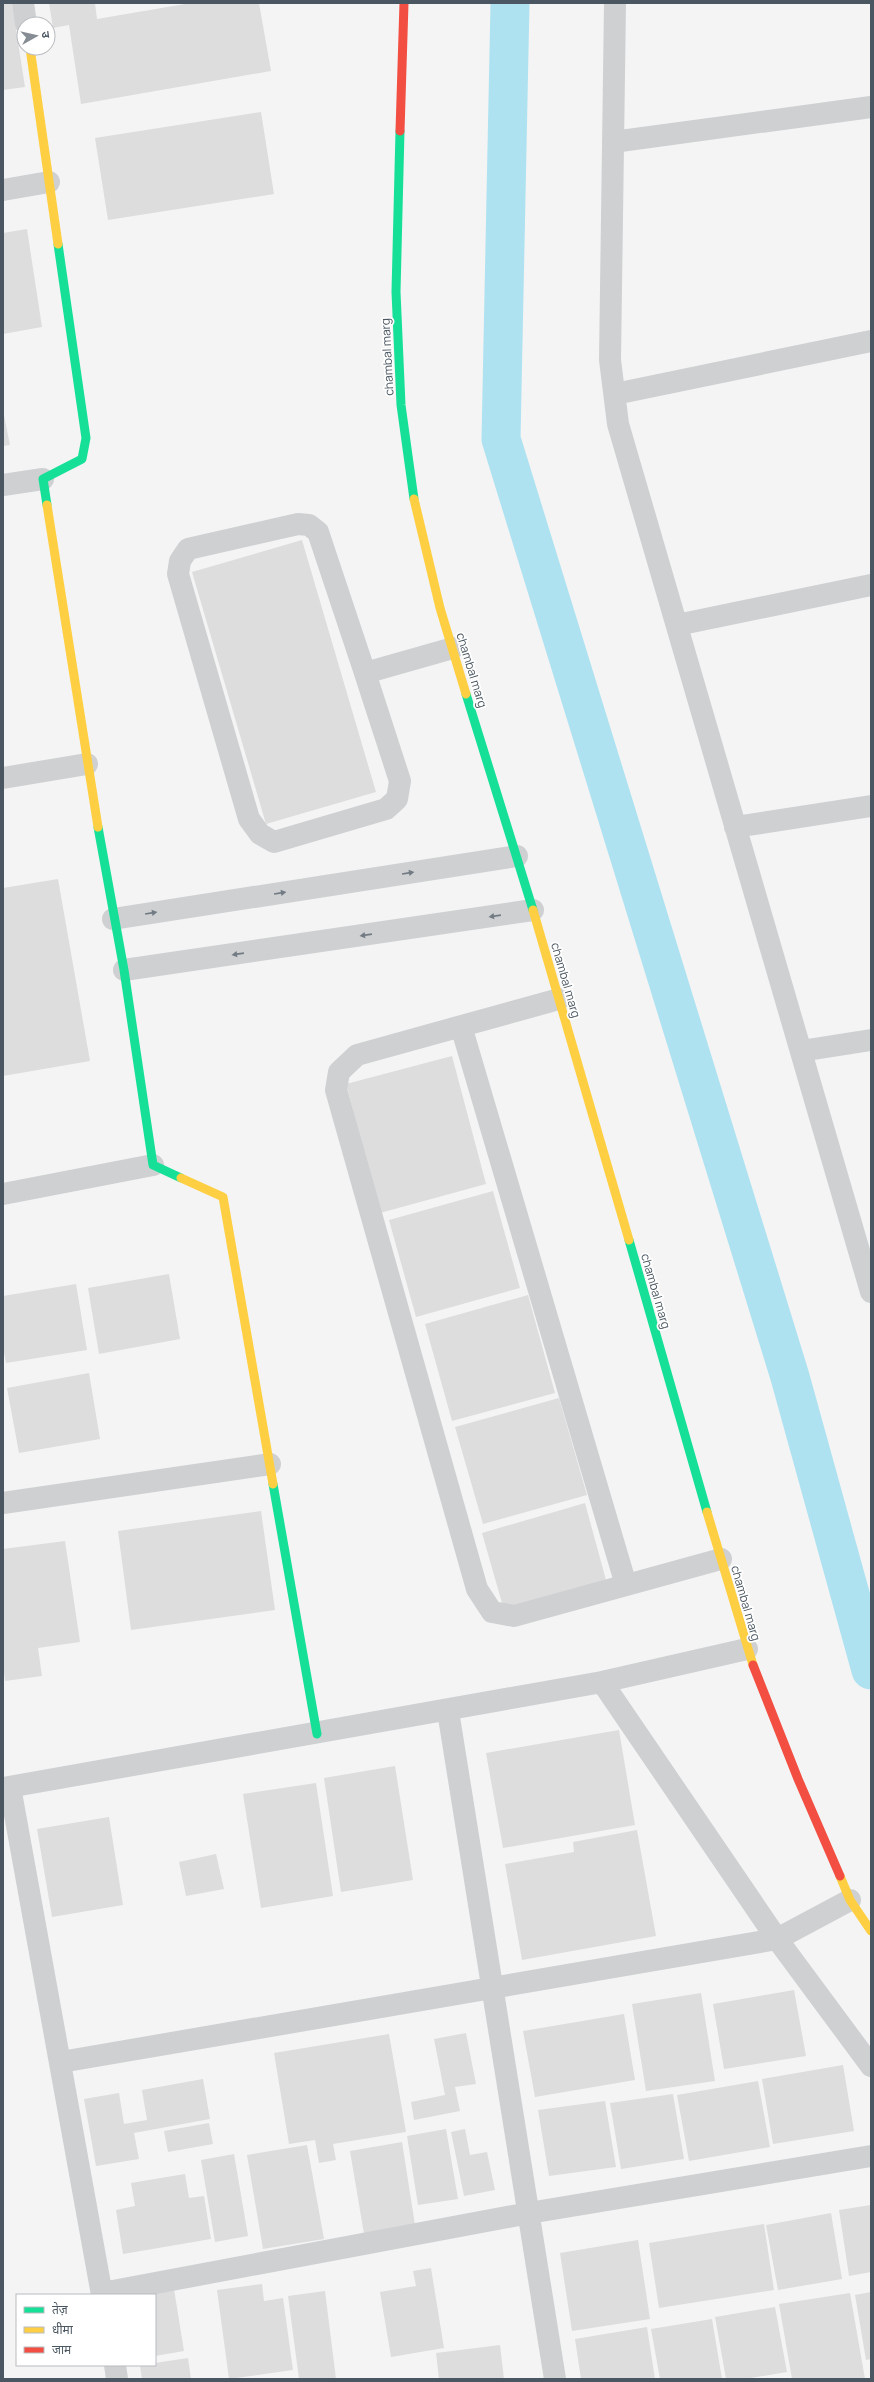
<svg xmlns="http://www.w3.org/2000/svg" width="874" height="2382" font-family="Manrope,'Noto Sans Devanagari',sans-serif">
	<rect width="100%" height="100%" fill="#f4f4f4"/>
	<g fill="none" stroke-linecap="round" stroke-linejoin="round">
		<!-- canal -->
		<path stroke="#aee2f0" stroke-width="39" d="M510,3l-9,436 289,938 81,293"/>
	</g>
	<!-- building -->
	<path fill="#ddddde" d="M3,3h9l13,84 -22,3z
		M49,3h46l2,16 94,-16h68l12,68 -190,33 -12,-79 -16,3z
		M261,112l13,82 -166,26 -13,-82z
		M27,229l15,98 -39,7v-101z
		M3,410l7,35 -7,1z
		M302,540l74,252 -110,32 -74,-252z
		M58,879l32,182 -87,15v-188z
		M452,1056l34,128 -106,29 -34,-129z
		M493,1191l27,97 -104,29 -27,-97z
		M169,1274l11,65 -81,15 -11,-66z
		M76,1284l11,66 -81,13 -3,-16v-51z
		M528,1295l27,98 -103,28 -27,-97z
		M89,1373l11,66 -81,14 -12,-65z
		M559,1398l28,97 -104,29 -28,-97z
		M585,1503l21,77 -102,30 -22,-77z
		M261,1511l14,99 -144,20 -13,-99z
		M65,1541l15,101 -42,6 4,28 -37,5 -2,-17v-115z
		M619,1730l16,95 -132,23 -17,-95z
		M395,1766l18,114 -72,12 -17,-114z
		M316,1783l17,113 -72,12 -18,-114z
		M109,1817l14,88 -71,12 -15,-88z
		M637,1830l19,106 -134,24 -17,-96 69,-12 -1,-10z
		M216,1854l8,35 -38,7 -7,-34z
		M794,1990l12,66 -82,13 -11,-65z
		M701,1993l14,88 -69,10 -14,-87z
		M624,2014l11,66 -100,17 -12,-66z
		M466,2033l10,51 -21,3 5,24 -46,9 -3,-18 34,-7 -11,-56z
		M389,2034l17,98 -73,12 3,16 -17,3 -4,-23 -26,4 -15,-91z
		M843,2065l11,66 -81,13 -11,-65z
		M203,2079l7,40 -76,14 5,26 -43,7 -12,-67 35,-6 5,31 23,-4 -5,-30z
		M758,2081l12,66 -81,14 -12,-66z
		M673,2094l11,65 -63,10 -11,-66z
		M605,2101l11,66 -67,9 -11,-66z
		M209,2123l4,21 -45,8 -4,-21z
		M446,2129l12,70 -40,6 -11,-69z
		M465,2129l5,26 17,-3 8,38 -31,6 -13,-64z
		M402,2142l13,83 -51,9 -14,-83z
		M307,2145l17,94 -61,10 -16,-94z
		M234,2154l14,82 -33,6 -14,-82z
		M185,2174l4,24 15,-2 7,43 -88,15 -7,-44 19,-4 -4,-23z
		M871,2205v67l-22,4 -10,-66z
		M831,2213l11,66 -64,11 -12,-65z
		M764,2224l10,66 -115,18 -10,-65z
		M638,2240l12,79 -78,12 -12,-78z
		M431,2268l13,80 -53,9 -11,-65 36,-6 -3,-15z
		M262,2284l2,17 19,-3 10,72 -64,9 -12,-89z
		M174,2289l10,62 -29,5v-61h-18z
		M325,2291l11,88h-37l-11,-83z
		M871,2292v67l-5,1 -11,-65z
		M850,2293l15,86h-73l-13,-75z
		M775,2307l12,65 -42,7h-19l-11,-62z
		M712,2319l10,60h-62l-9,-50z
		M647,2327l8,52h-74l-6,-40z
		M500,2345l4,34h-65l-3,-26z
		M188,2358l3,21h-49l-2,-13 15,-1v-2z"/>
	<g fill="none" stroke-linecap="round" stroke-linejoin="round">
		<!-- street -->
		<path stroke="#ced0d2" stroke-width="22" d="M23,3l3,21
			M615,3l-5,357 8,64 253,868
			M613,142l258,-35
			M3,190l46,-8
			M615,394l256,-53
			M3,485l40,-6
			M677,625l194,-40
			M365,673l35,108 -3,18 -11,10 -112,33 -14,-8 -11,-15 -71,-245 2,-13 8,-12 110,-25 11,1 9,7 47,141 88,-25
			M3,778l84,-14
			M735,827l136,-21
			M113,919l404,-63
			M124,970l409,-60
			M559,999l-202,56 -18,17 -3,18 141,499 15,23 22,4 207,-57
			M461,1026l165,559
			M801,1051l70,-11
			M3,1194l150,-29
			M3,1503l267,-39
			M602,1682l145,-33
			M448,1711l107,668
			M10,1787l92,508
			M3,1788l599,-106 175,257 94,127
			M61,2062l716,-123 73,-39
			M102,2293l427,-80 342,-57
			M115,2365l2,14"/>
		<!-- fast -->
		<path stroke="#16e098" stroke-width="9" d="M400,131l-4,161 5,113 13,94
			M47,505l-4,-26 39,-20 4,-21 -28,-194
			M466,694l67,216
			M98,827l26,143 29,195 28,13
			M629,1240l78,272
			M273,1484l44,250"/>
		<!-- slow -->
		<path stroke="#ffcf43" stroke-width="9" d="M30,48l28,196
			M414,499l26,109 26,86
			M47,505l51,322
			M533,910l96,330
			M181,1178l42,19 50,287
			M707,1512l46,153
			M840,1876l10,24 21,31"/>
		<!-- jam -->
		<path stroke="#f24e42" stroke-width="9" d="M400,131l4,-128
			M753,1665l45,114 42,97"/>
	</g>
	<!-- one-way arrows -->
	<defs><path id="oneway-solid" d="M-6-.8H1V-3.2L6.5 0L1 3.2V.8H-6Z"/></defs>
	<g fill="#727b83">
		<use href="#oneway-solid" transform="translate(408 873) rotate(-9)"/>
		<use href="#oneway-solid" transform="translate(280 893) rotate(-9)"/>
		<use href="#oneway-solid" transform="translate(151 913) rotate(-9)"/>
		<use href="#oneway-solid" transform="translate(495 916) rotate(172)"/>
		<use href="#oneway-solid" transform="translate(366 935) rotate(172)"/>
		<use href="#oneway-solid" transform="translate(238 954) rotate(172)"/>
	</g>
	<g text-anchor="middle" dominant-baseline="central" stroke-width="3.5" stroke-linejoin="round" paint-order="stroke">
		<!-- street labels -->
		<g font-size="12" fill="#4a5661" stroke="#fff">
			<text transform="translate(387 357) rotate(-93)">chambal marg</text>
			<text transform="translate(472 670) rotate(73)">chambal marg</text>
			<text transform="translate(566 980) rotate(74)">chambal marg</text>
			<text transform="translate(656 1291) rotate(74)">chambal marg</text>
			<text transform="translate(746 1603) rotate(74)">chambal marg</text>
		</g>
	</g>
	<!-- border -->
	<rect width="874" height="2382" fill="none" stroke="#4a5661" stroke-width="8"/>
	<!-- legend -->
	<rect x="16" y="2294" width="140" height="72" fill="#ffffff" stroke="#b7bbc0"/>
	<rect x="24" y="2307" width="20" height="6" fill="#16e098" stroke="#b7bbc0"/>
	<text x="52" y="2314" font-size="12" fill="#4a5661">तेज़</text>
	<rect x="24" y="2327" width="20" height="6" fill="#ffcf43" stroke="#b7bbc0"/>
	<text x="52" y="2334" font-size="12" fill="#4a5661">धीमा</text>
	<rect x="24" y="2347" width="20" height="6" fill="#f24e42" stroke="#b7bbc0"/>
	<text x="52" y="2354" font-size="12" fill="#4a5661">जाम</text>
	<!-- north arrow -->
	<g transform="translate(36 36) rotate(82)"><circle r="19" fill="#ffffff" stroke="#b7bbc0"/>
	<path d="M0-3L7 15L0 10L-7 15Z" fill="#868d94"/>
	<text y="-6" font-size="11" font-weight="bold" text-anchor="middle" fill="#4a5661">उ</text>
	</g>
</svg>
